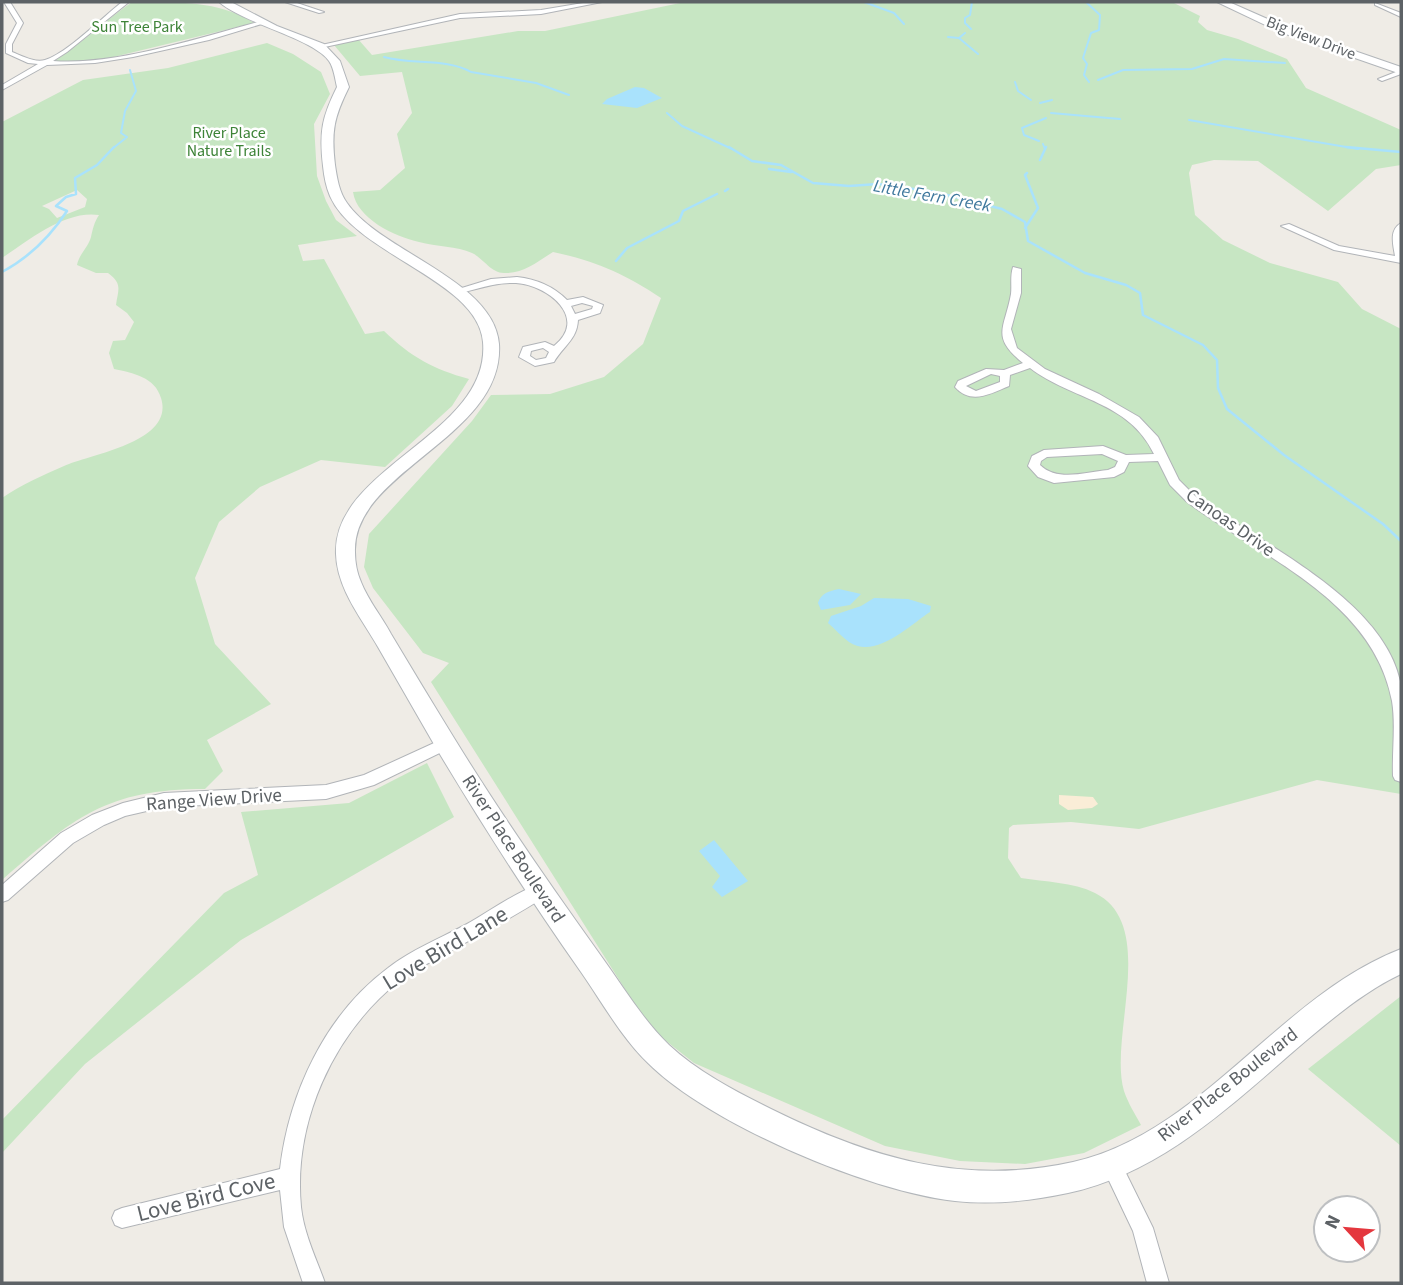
<svg xmlns="http://www.w3.org/2000/svg" width="1403" height="1285" font-family="'Source Sans 3',sans-serif">
	<rect width="100%" height="100%" fill="#efece6"/>
	<!-- green -->
	<path fill="#c7e6c3" fill-rule="evenodd" d="M132,2c43,0 87,-2 122,21l-153,37 -48,2c28,-18 52,-41 79,-60z
		M685,2h487l28,14 -2,6 9,8 31,9 49,20 19,29 95,42v35l-25,4 -48,42 -70,-50 -44,-1 -22,5 -3,8 6,42 28,25 47,23 68,19 24,27 39,20v465l-84,-14 -178,49 -68,-7 -58,3 -4,3 -1,30 13,20c24,4 52,4 74,15 64,32 13,144 29,198 4,12 11,23 17,34l-57,28 -59,11 -65,-3 -75,-15 -191,-83 -38,-30 -21,-28 -204,-323 18,-19 -26,-10 -50,-65 -9,-21 5,-33 103,-113 19,-26 59,-1 54,-17 39,-33 18,-46c-36,-24 -65,-37 -108,-46 -16,10 -30,22 -49,21 -13,0 -21,-15 -32,-20 -15,-7 -36,-6 -53,-11 -25,-6 -62,-23 -66,-50l27,-2 25,-22 -8,-34 15,-21 -10,-41 -42,4 -26,-31 24,-6 14,16 146,-24h27z
		M267,43l26,11 28,18 9,22 -16,30 3,52 9,25 10,19 21,16 -59,9 5,16 21,-2 41,75 19,-3c27,26 49,38 85,48l-17,27 -67,61 -64,-7 -61,27 -41,35 -24,56 20,66 56,60 -64,36 16,31 -18,18c-99,0 -132,29 -203,91v-382c19,-13 41,-23 62,-32 27,-12 111,-24 97,-68 -6,-21 -28,-25 -47,-29l-5,-16 4,-12 12,-1 9,-18 -7,-9 -11,-8c2,-15 7,-21 -8,-32h-12l-19,-8c2,-11 11,-17 14,-28 2,-9 3,-14 8,-22 -34,-5 -70,25 -97,43v-136l81,-42 85,-12zM77,190l10,9 -2,8 -28,11 -8,-9 -7,-3z
		M427,763l27,54 -213,123 -156,124 -83,89v-33l222,-227 34,-18 -17,-63 108,-9z
		M1401,996v150l-93,-77z"/>
	<!-- sand -->
	<path fill="#faedd7" d="M1059,795l34,2 5,7 -6,4 -24,2 -9,-6z"/>
	<!-- water -->
	<path fill="#a9e2fc" d="M635,87l9,1 18,10 -25,10 -35,-4 5,-5z
		M839,589l22,5 -11,11 -29,5 -3,-7c3,-10 11,-12 21,-14z
		M874,598l34,1 23,7 -1,6c-20,13 -55,48 -81,30 -7,-5 -14,-13 -21,-19l3,-7 30,-10z
		M714,840l34,41 -26,16 -10,-10 8,-11 -21,-25z"/>
	<g fill="none" stroke-linecap="round" stroke-linejoin="round">
		<!-- stream-far1 -->
		<path stroke="#a9e2fc" stroke-width="2" d="M864,2l30,11 10,11
			M1086,2l14,13 -1,15 -8,3 -8,25 4,6 -3,11 5,7
			M971,29l-6,-6v-5l5,-3 2,-13
			M965,33l-6,5 19,16
			M948,37l11,1
			M384,57c27,8 63,1 87,15l65,11 33,12
			M1098,80l25,-10 69,-1 32,-10 61,4
			M1015,82l3,9 13,9
			M1040,103l12,-3
			M667,113l15,13 50,23
			M1051,113l69,6
			M1189,120l169,29
			M1039,141l-15,-6 -2,-7 24,-10
			M1043,144l2,5
			M112,149l15,-12 -6,-4 4,-22 11,-20 -6,-21"/>
		<!-- stream -->
		<path stroke="#a9e2fc" stroke-width="2.5" d="M729,147l23,14 29,4 32,18 36,3 29,-2 57,8 67,17 23,13 3,19 57,32 41,12 14,8 3,22 60,30 14,15 1,28 9,21 57,46 99,69 18,17
			M1346,147l55,5
			M1040,160l6,-13
			M769,169l22,3
			M725,191l3,-2
			M1025,228l13,-20 -13,-33 2,-2
			M616,261l11,-13 52,-27 4,-10 34,-17
			M2,272c28,-15 48,-35 65,-61l-11,-5 10,-9 10,-3 -1,-16 22,-13 17,-18"/>
		<defs>
			<path id="street" d="M4,2h6l13,21 -11,21v8c10,4 23,11 33,8 21,-6 59,-44 77,-58h7l-62,50 -14,9c63,5 148,-24 209,-40l3,2 -56,17 -76,17 -38,6 -48,2 -45,25v-5l36,-21 -10,-1 -22,-10v-9l11,-21z
				M285,2h9l30,10 -5,1z
				M589,2h13l-61,12 -81,4 -140,30 -3,-2 143,-32 81,-4z
				M1375,3l26,10v4l-26,-12z
				M1401,70v4l-19,7 -4,-2z
				M1401,223v40l-67,-13 -53,-24 8,-2 50,22 56,10c-2,-12 -6,-26 6,-33z
				M1013,267l8,2v24l-10,36 6,19 28,21 54,25 40,23 19,20 21,43 16,16c64,47 187,102 205,185 3,10 1,22 1,32 0,23 0,46 0,69l-6,-2 -2,-4c-1,-25 3,-51 -1,-75 -19,-101 -131,-144 -205,-199l-17,-17 -12,-24 -29,1 -5,10 -10,5 -60,6 -16,-6 -10,-11 4,-10 12,-6 59,-4 23,9 28,-1c-25,-53 -82,-54 -124,-86l-20,7 -1,11c-19,8 -38,19 -54,1l3,-6 28,-12 18,1 19,-7c-33,-26 -18,-35 -12,-69 1,-9 -1,-18 2,-27zM991,374l9,2v6l-24,9 -10,-5zM1102,454l16,7 -3,6 -7,3c-22,2 -51,12 -68,-5l1,-4 6,-4z
				M517,277c19,2 36,9 50,23l16,-3 20,8 -3,8 -22,7c-1,20 -15,26 -24,42l-19,4 -16,-9 4,-10 22,-5 9,4c35,-28 -6,-61 -38,-63 -20,-1 -39,6 -59,11l-5,-3 39,-12zM582,303l11,3 -1,3 -17,5 -4,-8zM543,348l6,4 -3,6 -10,2 -6,-4 1,-5z
				M445,738l5,2 3,4 -3,4 -76,37 -48,14 -162,8 -39,9 -21,9 -31,18 -65,57 -6,2v-17l59,-52 31,-18 31,-12 41,-10 162,-8 38,-10z
				M537,885l6,3 2,5 -2,5c-32,20 -65,38 -98,56 -15,9 -32,16 -46,27 -66,53 -106,141 -98,226 3,27 15,51 24,76h-22l-19,-56 -4,-37 -158,38 -7,-3 -3,-7 3,-7 7,-3 158,-39c9,-76 45,-154 108,-201 23,-18 53,-30 79,-44 23,-13 46,-30 70,-39z
				M1112,1156l7,3 34,69 16,55h-22l-14,-52 -31,-65 3,-7z"/>
			<path id="secondary" d="M219,2h12l46,24 47,18 16,17 9,26c-15,30 -18,44 -14,78 2,13 4,27 12,38 34,49 147,77 152,141 6,93 -147,127 -144,208 0,10 2,21 6,30 7,18 21,35 30,52 21,35 42,70 63,104 46,75 96,147 147,218 22,30 41,63 68,89 29,27 66,46 102,64 99,49 192,77 302,53 129,-29 206,-166 328,-213v25c-34,16 -63,40 -93,65 -73,62 -143,133 -240,154 -37,8 -75,12 -113,8 -85,-9 -246,-77 -307,-138 -27,-26 -46,-61 -67,-91 -52,-74 -100,-149 -146,-226 -19,-33 -38,-66 -57,-99 -16,-28 -41,-58 -42,-93 -4,-87 155,-120 147,-212 -5,-62 -127,-87 -153,-146 -4,-9 -6,-20 -7,-30 -4,-34 -1,-49 14,-79 -2,-8 -3,-19 -8,-26 -15,-22 -84,-37 -110,-59z
				M1217,2h12l59,26 113,39v7l-121,-42z"/>
		</defs>
		<!-- street casing -->
		<use href="#street" stroke="#b1b4b8" stroke-width="2"/>
		<!-- secondary casing -->
		<use href="#secondary" stroke="#b2b6ba" stroke-width="2"/>
		<!-- street -->
		<use href="#street" fill="#fff" fill-rule="evenodd"/>
		<!-- secondary -->
		<use href="#secondary" fill="#fff" fill-rule="evenodd"/>
	</g>
	<g text-anchor="middle" dominant-baseline="central" stroke-width="5" stroke-linejoin="round" paint-order="stroke">
		<!-- far-park labels -->
		<g font-size="16" fill="#3d8337" stroke="#fff">
			<text x="137" y="27">Sun Tree Park</text>
			<text x="229" y="133">River Place<tspan x="229" dy="18">Nature Trails</tspan></text>
		</g>
		<!-- far-street labels -->
		<g font-size="16" fill="#5d6266" stroke="#fff">
			<text transform="translate(1311 38) rotate(21)">Big View Drive</text>
		</g>
		<!-- far-water labels -->
		<g font-size="18" font-style="italic" fill="#3f789d" stroke="#fff">
			<text transform="translate(932 196) rotate(10)">Little Fern Creek</text>
		</g>
		<!-- street labels -->
		<g font-size="19" fill="#5d6266" stroke="#fff">
			<text transform="translate(1230 523) rotate(35)">Canoas Drive</text>
			<text transform="translate(214 800) rotate(-4)">Range View Drive</text>
			<text transform="translate(513 849) rotate(57)">River Place Boulevard</text>
			<text transform="translate(1228 1085) rotate(-38)">River Place Boulevard</text>
		</g>
		<!-- near-street labels -->
		<g font-size="23" fill="#5d6266" stroke="#fff">
			<text transform="translate(445 948) rotate(-31)">Love Bird Lane</text>
			<text transform="translate(206 1197) rotate(-14)">Love Bird Cove</text>
		</g>
	</g>
	<!-- border -->
	<rect width="1403" height="1285" fill="none" stroke="#5d6266" stroke-width="7"/>
	<!-- north arrow -->
	<g transform="translate(1347 1229) rotate(296)"><circle r="33" fill="#ffffff" stroke="#bec0c2" stroke-width="2"/>
	<path d="M0-5L12 26L0 18L-12 26Z" fill="#e4373e"/>
	<text y="-10" font-size="19" font-weight="bold" text-anchor="middle" fill="#5d6266">N</text>
	</g>
</svg>
